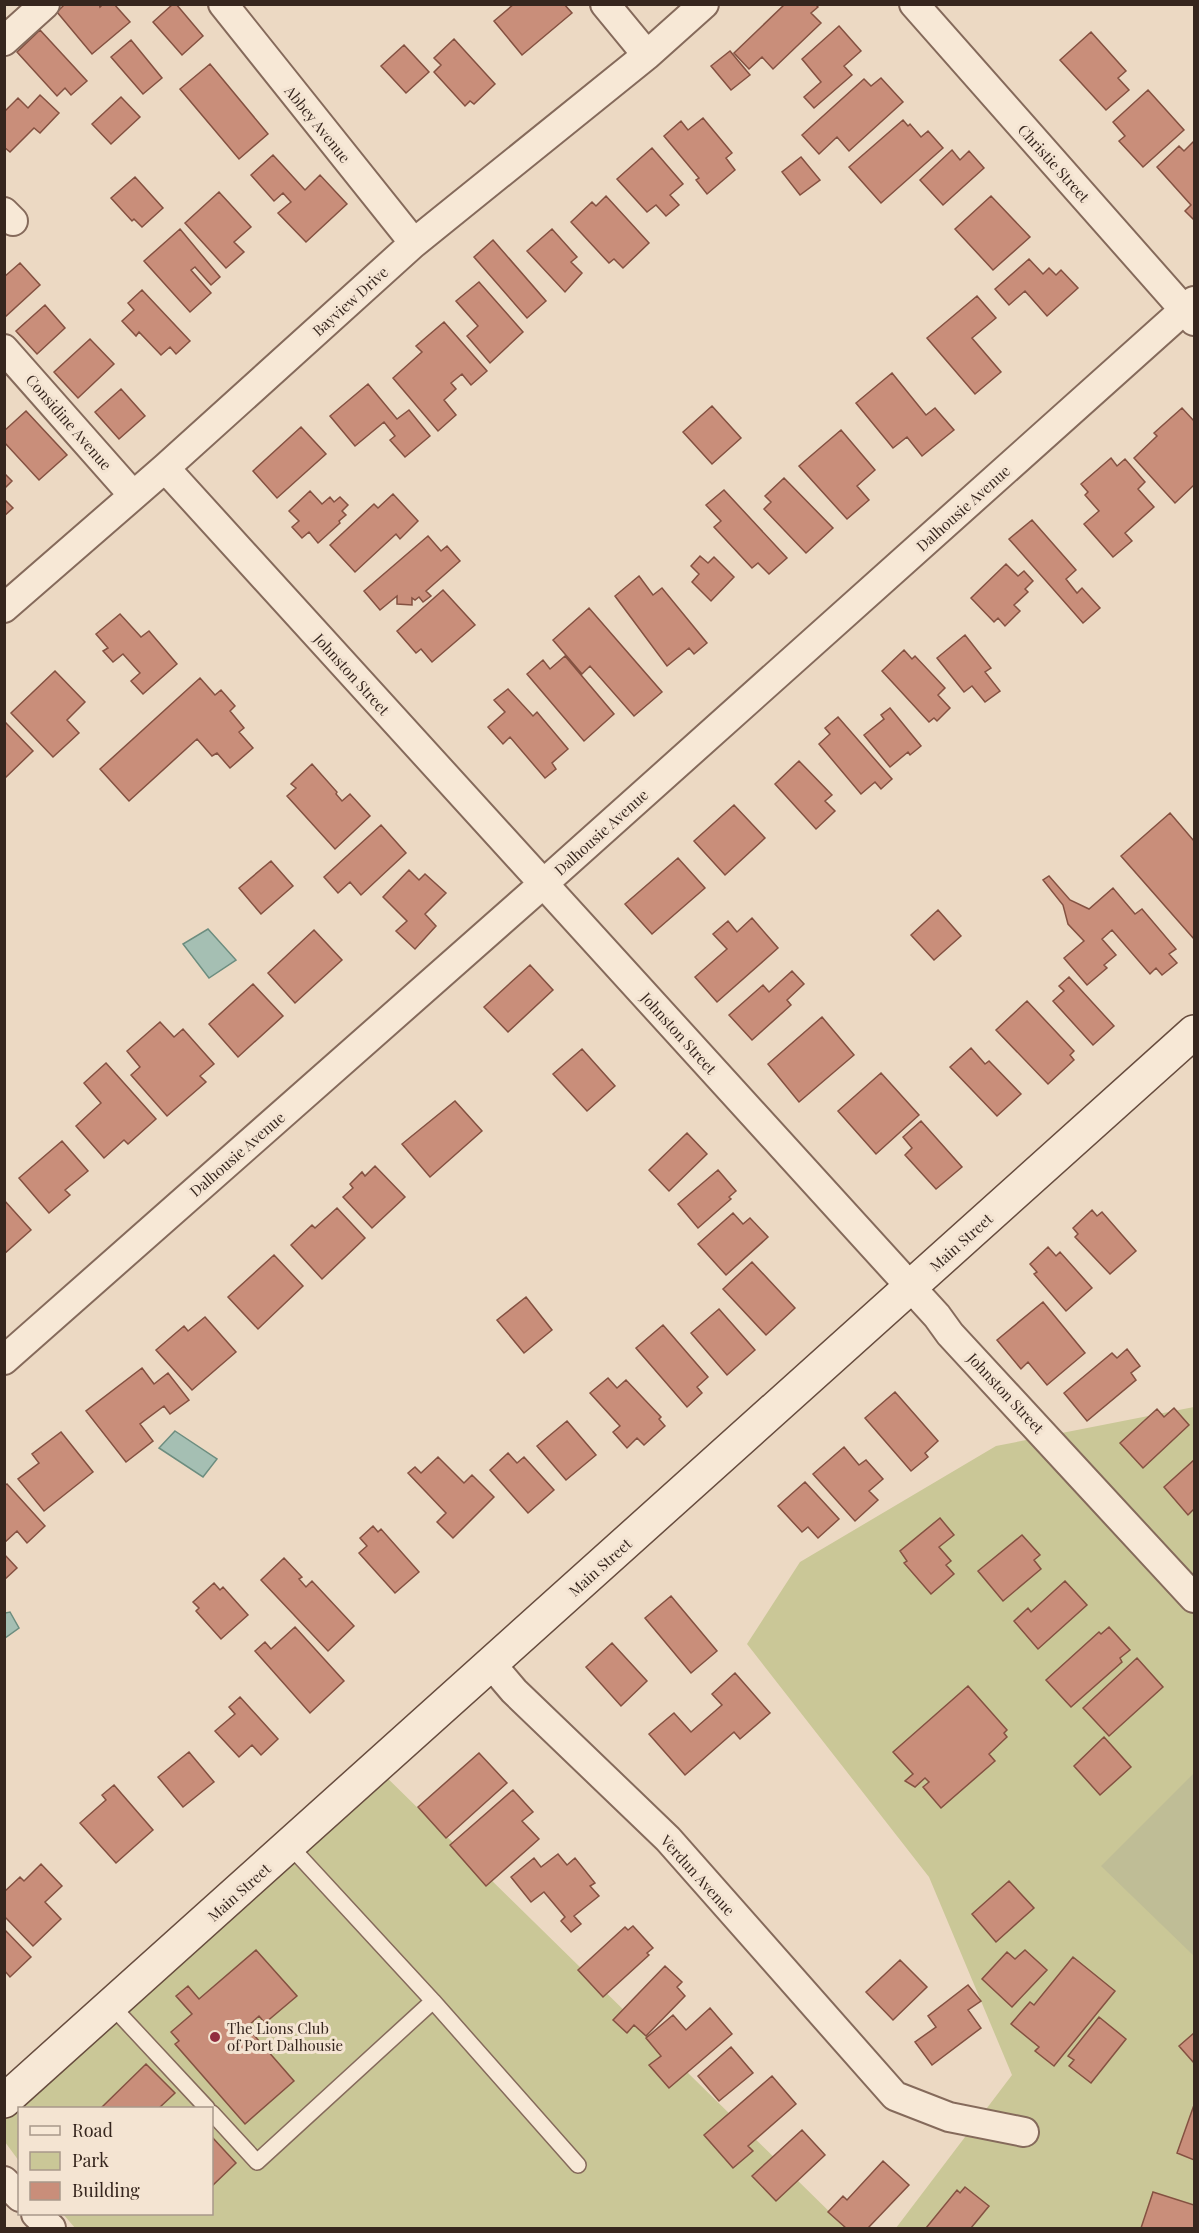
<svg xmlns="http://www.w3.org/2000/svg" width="1199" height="2233" font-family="'Playfair Display',serif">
	<rect width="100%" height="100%" fill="#ecd9c3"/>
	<!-- green -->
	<path fill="#cac797" d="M1194,1407v821h-298l116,-153 -83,-198 -182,-233 53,-82 196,-116z
		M374,1765l472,463h-771l-12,-14h149v-106h-192l-1,53 -14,-19 -1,-40z"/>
	<!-- cemetery -->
	<path fill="#bfbd96" d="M1194,1773v183l-93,-90z"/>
	<!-- water -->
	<path fill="#a5bfb3" stroke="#6c8d7f" stroke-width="1.5" d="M208,929l28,31 -27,18 -26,-34z
		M175,1431l42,28 -14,18 -44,-29z
		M10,1612l9,16 -14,10v-25z"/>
	<!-- building -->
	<path fill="#c98e7a" stroke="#845141" stroke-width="1.5" d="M65,4h34l1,3 3,-3h11l16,18 -38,32 -35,-42z
		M173,4h3l27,32 -21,19 -29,-33z
		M514,4h50l8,9 -50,42 -28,-34z
		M785,4h30l3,3 -7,6 10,10 -48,46 -11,-12 -13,12 -15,-16z
		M839,26l22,25 -17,15 8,9 -38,33 -10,-11 17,-15 -19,-23z
		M40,30l47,51 -16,14 -6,-7 -8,8 -40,-44z
		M1091,32l35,39 -8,7 11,12 -23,20 -46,-50z
		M454,39l41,45 -21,20 -4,-3 -5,5 -31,-34 7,-7 -7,-7z
		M131,40l31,38 -19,16 -32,-37z
		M404,45l25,27 -23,21 -25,-27z
		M730,51l20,24 -19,15 -20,-24z
		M210,64l58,70 -29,25 -59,-70z
		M881,78l22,24 -54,49 -12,-14 -18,17 -17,-19 62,-56 7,7z
		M1148,90l36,40 -41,37 -24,-26 6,-5 -12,-14z
		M40,95l19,18 -19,20 -6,-5 -24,24 -6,-5v-35l14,-14 10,10z
		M121,97l19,20 -29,27 -19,-20z
		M703,118l29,35 -6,5 9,12 -28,24 -11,-14 3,-2 -35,-42 17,-15 7,9z
		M903,120l5,6 2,-2 11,13 7,-6 15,17 -62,55 -32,-36z
		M1194,141v79l-9,-9 6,-6 -34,-38 22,-21 5,5z
		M652,148l31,36 -13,11 9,10 -13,11 -10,-11 -9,7 -30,-33z
		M952,150l8,10 9,-9 15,17 -41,37 -23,-25z
		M273,155l32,35 15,-15 27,29 -41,38 -28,-29 13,-11 -8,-9 -9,8 -23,-26z
		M801,157l19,23 -20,15 -18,-23z
		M135,177l28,31 -21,19 -8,-8 -2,2 -21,-23z
		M219,192l32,35 -17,15 10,10 -18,16 -41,-45z
		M606,196l43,47 -26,25 -9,-9 -5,4 -38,-41 21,-20 4,4z
		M991,196l39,41 -37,33 -38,-41z
		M180,229l40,48 -9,8 -16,-18 -4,3 20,23 -21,19 -46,-51z
		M552,229l25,28 -6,5 11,11 -17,19 -38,-41z
		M493,240l53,61 -19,17 -53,-61z
		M1029,259l14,15 6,-6 7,7 5,-5 17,18 -31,28 -22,-25 -16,14 -14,-16z
		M20,263l20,22 -35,32 -1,-40z
		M479,282l44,50 -33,31 -23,-27 11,-10 -22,-25z
		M142,290l48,51 -14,13 -6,-7 -9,8 -22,-23 -3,4 -14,-15 12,-11 -6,-7z
		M977,296l19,22 -24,20 29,34 -26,22 -48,-56z
		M45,305l20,23 -28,26 -21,-23z
		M444,322l43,49 -16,14 -9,-11 -11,9 5,6 -12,11 12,15 -18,16 -45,-53 29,-26 -6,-6z
		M90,339l24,25 -36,34 -24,-26z
		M892,373l34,42 9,-7 19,22 -32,26 -15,-19 -14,11 -37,-45z
		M368,384l29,35 12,-9 21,26 -25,21 -15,-17 5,-4 -11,-14 -29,24 -25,-30z
		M121,389l24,27 -26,23 -24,-27z
		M712,406l29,32 -29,26 -29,-32z
		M1182,408l12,13v64l-19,18 -41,-45 23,-22 -3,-3z
		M26,411l41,44 -28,25 -35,-38v-11z
		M301,427l25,27 -49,44 -24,-27z
		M841,430l34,40 -18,16 12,14 -22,19 -48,-53z
		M1111,458l6,8 8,-7 20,23 -7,7 16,18 -29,26 7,8 -19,16 -29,-33 15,-13 -14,-16 3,-3 -7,-8z
		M4,473l8,8 -8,8z
		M784,478l49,50 -27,25 -42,-44 7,-7 -6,-6z
		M724,490l63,68 -18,16 -11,-11 -6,5 -38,-41 7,-6 -15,-16z
		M310,491l12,13 8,-7 4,5 6,-5 8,8 -6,6 4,4 -7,6 1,2 -22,20 -9,-11 -7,6 -10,-11 7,-6 -10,-10z
		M393,494l25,27 -18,18 -4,-5 -41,38 -25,-27 44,-41 4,4z
		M4,499l9,9 -9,8z
		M1032,520l44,50 -10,9 11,14 5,-5 18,20 -17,15 -74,-84z
		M428,536l13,15 6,-5 13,15 -34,30 5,5 -8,6 -4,-5 -4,3 -3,-2v7l-15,-1v-8l-17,14 -16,-19z
		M700,556l8,7 6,-6 20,20 -23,24 -19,-19 7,-8 -8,-8z
		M1006,564l12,12 6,-5 9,10 -8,8 3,3 -14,13 6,6 -15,15 -7,-8 -4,4 -23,-24z
		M639,576l14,19 9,-7 45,55 -13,11 -5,-6 -22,18 -52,-70z
		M443,590l32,35 -43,37 -11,-13 -5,4 -19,-22z
		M589,608l73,84 -28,24 -44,-50 -8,8 -29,-34z
		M120,614l21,23 8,-6 28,33 -34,30 -12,-13 9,-8 -17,-19 -10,8 -10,-11 5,-3 -12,-14z
		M965,635l26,33 -6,4 15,19 -15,11 -13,-16 -8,6 -27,-34z
		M904,650l8,9 3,-3 30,32 -7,7 12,13 -13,13 -3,-3 -5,4 -47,-51z
		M565,656l49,58 -30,27 -57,-67 16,-14 7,9z
		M55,671l30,31 -18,18 12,13 -26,24 -42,-44z
		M200,678l15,17 6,-5 14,16 -5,5 14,17 -5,4 14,16 -23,20 -13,-15 -5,3 -15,-17 -68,62 -29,-32z
		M508,689l25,27 4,-4 31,37 -16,14 4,6 -11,9 -35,-41 -7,7 -15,-17 17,-15 -11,-12z
		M890,708l31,38 -11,9 -2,-3 -18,15 -26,-32 20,-16 -3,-4z
		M838,717l54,62 -11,10 -6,-7 -14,12 -42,-50 11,-10 -5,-6z
		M6,723l27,28 -29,28v-55z
		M799,761l33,34 -7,6 10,10 -19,18 -41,-45z
		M312,764l25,28 -1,2 6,7 8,-7 20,22 -35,33 -48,-53 9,-8 -5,-4z
		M734,805l31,33 -40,37 -31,-34z
		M1170,813l24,28v98l-73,-83z
		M381,825l25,28 -45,42 -11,-13 -12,11 -14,-16z
		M678,858l27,30 -53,46 -27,-30z
		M271,861l22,25 -32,28 -22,-26z
		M409,870l10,10 6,-6 21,19 -21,21 11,12 -21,23 -19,-18 11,-10 -24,-24z
		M1049,876l21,24 19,9 24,-21 22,26 7,-5 34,40 -7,5 8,9 -15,12 -6,-7 -6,6 -38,-44 -10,9 14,16 -12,10 3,3 -20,17 -23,-27 20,-17 -16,-17 -5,-19 -20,-25z
		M938,910l23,26 -27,24 -23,-25z
		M752,918l26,30 -61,54 -22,-25 32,-28 -14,-15 15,-13 9,11z
		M314,930l28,30 -47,43 -27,-30z
		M530,965l23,25 -45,42 -24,-25z
		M792,971l12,13 -17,16 4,5 -39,35 -23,-25 34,-30 6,7z
		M1069,977l45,49 -21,19 -40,-44 11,-10 -5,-5z
		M253,984l30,32 -45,41 -29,-33z
		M1027,1001l47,50 -4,4 4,5 -26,24 -52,-54z
		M822,1017l32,38 -55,47 -31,-38z
		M160,1022l14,15 9,-8 31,35 -14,12 6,6 -39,34 -36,-41 9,-8 -13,-16z
		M971,1048l14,16 4,-3 32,33 -24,22 -47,-49z
		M582,1049l33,37 -28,25 -34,-37z
		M106,1063l50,56 -28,25 -4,-4 -20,18 -28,-32 25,-23 -17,-20z
		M881,1073l38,42 -43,39 -38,-43z
		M455,1101l27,30 -52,46 -28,-33z
		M921,1121l41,46 -26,22 -31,-34 7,-7 -9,-11z
		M687,1133l20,21 -38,37 -20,-21z
		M62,1141l26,30 -23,19 5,5 -21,18 -30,-35z
		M375,1166l30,31 -33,31 -29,-31 10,-9 -3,-4 12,-12 3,4z
		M718,1170l18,21 -7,6 2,2 -33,29 -20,-24z
		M4,1200l27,30 -27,24z
		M337,1208l28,30 -43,41 -31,-34 21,-20 3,3z
		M1092,1210l5,6 5,-4 34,39 -26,23 -35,-37 3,-3 -5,-6z
		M733,1213l10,11 7,-6 18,19 -42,38 -28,-31z
		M1048,1247l8,9 4,-4 32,36 -26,23 -32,-37 3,-2 -7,-8z
		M274,1255l29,31 -45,43 -30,-32z
		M752,1262l43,46 -29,27 -43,-46z
		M526,1297l26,33 -28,23 -27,-33z
		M1043,1302l42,51 -38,32 -19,-23 -7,7 -24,-29z
		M719,1309l36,41 -28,25 -36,-42z
		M205,1317l31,35 -44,38 -36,-40 28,-24 4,5z
		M663,1325l45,52 -11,10 5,6 -15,14 -51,-59z
		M1127,1349l13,17 -9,7 5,7 -49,41 -23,-28 48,-40 5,5z
		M142,1368l12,16 14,-11 21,27 -19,14 -6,-8 -24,18 13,17 -27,21 -40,-51z
		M608,1378l9,10 9,-8 35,37 -2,2 6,7 -21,19 -7,-7 -10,10 -14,-16 7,-6 -30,-33z
		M895,1392l43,49 -13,12 3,4 -17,14 -46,-53z
		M1174,1408l15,17 -46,43 -23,-25 37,-34 7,8z
		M567,1421l29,34 -30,25 -29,-34z
		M61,1432l32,40 -49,39 -26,-32 21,-16 -7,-9z
		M844,1447l15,18 7,-5 17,19 -14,12 9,9 -23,21 -42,-47z
		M508,1453l9,10 7,-6 30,33 -26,23 -38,-43z
		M438,1457l26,26 8,-8 22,22 -41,41 -16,-16 9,-9 -38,-40 7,-6 6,6z
		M1194,1460v49l-6,6 -24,-28z
		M805,1482l34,37 -21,19 -10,-11 -6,5 -24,-26z
		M7,1484l38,42 -18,17 -10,-12 -13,12v-57z
		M940,1518l14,17 -15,12 12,14 -5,4 8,9 -23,20 -27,-31 3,-2 -7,-10z
		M373,1526l5,6 3,-3 38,43 -24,21 -36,-40 8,-7 -7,-8z
		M1022,1535l18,20 -6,5 7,9 -38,32 -25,-30z
		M4,1554l13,14 -13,12z
		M284,1558l18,19 -3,2 7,8 6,-6 42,45 -26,25 -67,-71z
		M1065,1581l22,24 -49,44 -24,-28 14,-13 3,4z
		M214,1583l6,7 3,-3 25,28 -27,24 -25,-28 3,-3 -6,-6z
		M671,1596l46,55 -26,22 -46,-55z
		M295,1627l49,54 -34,32 -55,-62 10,-9 6,7z
		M1109,1627l21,23 -10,8 2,4 -51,45 -25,-27 53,-48 2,2z
		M612,1643l35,38 -26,25 -35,-39z
		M1137,1658l26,29 -54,49 -26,-28z
		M735,1673l35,40 -30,26 -6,-7 -49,43 -36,-41 25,-21 17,19 31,-27 -10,-11z
		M968,1686l39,44 -3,3 3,4 -18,17 6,7 -54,47 -18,-21 6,-5 -4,-4 -10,9 -10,-6 8,-7 -20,-22z
		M240,1697l38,42 -17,16 -9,-10 -13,12 -24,-26 20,-17 -6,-7z
		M1104,1737l27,30 -31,28 -26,-29z
		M189,1752l25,30 -31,25 -25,-30z
		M479,1753l28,30 -61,55 -28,-31z
		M114,1785l39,45 -37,33 -36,-40 26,-23 -4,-5z
		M513,1790l20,22 -11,9 17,18 -53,47 -36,-41z
		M558,1854l9,11 8,-7 20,25 -5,3 9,10 -25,20 7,8 -10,8 -10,-11 4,-4 -21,-25 -13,10 -20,-25 23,-19 7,9z
		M41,1864l21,22 -17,16 16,17 -28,27 -29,-30v-24l16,-15 4,4z
		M1009,1881l25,27 -38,34 -24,-28z
		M633,1926l20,22 -6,5 2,2 -46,42 -25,-27 47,-43 3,3z
		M4,1929l27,28 -21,20 -6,-7z
		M256,1950l41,46 -32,27 -6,-7 -12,11 47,54 -49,43 -70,-80 4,-3 -8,-9 21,-18 -16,-18 12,-10 11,13z
		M1025,1950l22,20 -35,37 -30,-28 25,-27 8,7z
		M1073,1957l42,34 -61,75 -19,-15 4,-4 -28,-23 19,-22 4,3z
		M900,1960l27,27 -34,33 -27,-28z
		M665,1966l17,16 -5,5 8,9 -39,40 -12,-11 -7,8 -14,-13z
		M968,1985l13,16 -13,9 13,18 -49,37 -17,-23 21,-15 -8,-11z
		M710,2008l22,26 -63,54 -20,-23 12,-9 -15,-18 27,-23 13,15z
		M1099,2017l27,22 -35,44 -22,-17 5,-6 -6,-4z
		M1194,2033v30l-15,-17z
		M731,2047l22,26 -34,28 -21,-25z
		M146,2064l29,29 -16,15h-58z
		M772,2076l24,28 -48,42 5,5 -20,17 -29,-33z
		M1194,2105v55l-17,-7z
		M802,2130l23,25 -49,46 -24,-25z
		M212,2137l24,26 -24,23z
		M883,2161l26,24 -41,43h-22l-18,-16 15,-16 4,4z
		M965,2187l24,19 -18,22h-45l31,-38 3,3z
		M1153,2192l41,13v23h-53z"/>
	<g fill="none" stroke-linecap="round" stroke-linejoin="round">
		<defs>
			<path id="lane" d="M433,2001l145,164
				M111,2005l96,103
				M212,2113l45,49 176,-161 -143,-155"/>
			<path id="street" d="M223,4l191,239
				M605,4l42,51
				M914,4l280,317
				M4,41l41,-37
				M4,212l9,9
				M4,349l129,146
				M165,468l772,848 13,18 244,264
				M4,608l161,-140 249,-225 233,-188 57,-51
				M4,1360l539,-476 651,-583
				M491,1664l23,27 154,148 227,257 54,21 75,15
				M4,2181l16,16
				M36,2214l15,14"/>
			<path id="secondary" d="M4,2101l1190,-1069"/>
		</defs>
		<!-- lane casing -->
		<use href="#lane" stroke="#856a5b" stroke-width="18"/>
		<!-- street casing -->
		<use href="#street" stroke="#856a5b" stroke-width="32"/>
		<!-- secondary casing -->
		<use href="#secondary" stroke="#674c3e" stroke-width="36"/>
		<!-- lane -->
		<use href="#lane" stroke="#f7e8d6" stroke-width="15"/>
		<!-- street -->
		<use href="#street" stroke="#f7e8d6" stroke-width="28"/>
		<!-- secondary -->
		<use href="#secondary" stroke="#f7e8d6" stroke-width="33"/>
	</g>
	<!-- markers -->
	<circle fill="#922d3f" stroke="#f4e4d2" stroke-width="2" cx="215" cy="2037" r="6"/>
	<g text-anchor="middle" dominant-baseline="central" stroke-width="6" stroke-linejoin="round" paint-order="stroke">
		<!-- street labels -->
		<g font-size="15" fill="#36261e" stroke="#f4e4d2">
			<text transform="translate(318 124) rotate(51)">Abbey Avenue</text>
			<text transform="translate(1054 163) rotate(48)">Christie Street</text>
			<text transform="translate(350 301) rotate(-42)">Bayview Drive</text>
			<text transform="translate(69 422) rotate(49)">Considine Avenue</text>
			<text transform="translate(963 508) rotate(-42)">Dalhousie Avenue</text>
			<text transform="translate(352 674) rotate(48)">Johnston Street</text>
			<text transform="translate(601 832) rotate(-42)">Dalhousie Avenue</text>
			<text transform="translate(679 1033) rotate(48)">Johnston Street</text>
			<text transform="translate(237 1154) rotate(-41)">Dalhousie Avenue</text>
			<text transform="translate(961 1242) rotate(-42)">Main Street</text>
			<text transform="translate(1006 1393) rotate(47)">Johnston Street</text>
			<text transform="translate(600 1567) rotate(-42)">Main Street</text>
			<text transform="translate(698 1875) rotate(48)">Verdun Avenue</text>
			<text transform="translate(239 1892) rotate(-42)">Main Street</text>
		</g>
		<!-- poi labels -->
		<g font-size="15" fill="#36261e" stroke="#f4e4d2" text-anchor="start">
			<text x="227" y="2028">The Lions Club<tspan x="227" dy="17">of Port Dalhousie</tspan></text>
		</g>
	</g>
	<!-- border -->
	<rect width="1199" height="2233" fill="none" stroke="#36261e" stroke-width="12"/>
	<!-- legend -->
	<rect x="18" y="2107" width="195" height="108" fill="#f4e4d2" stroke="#a8988a" stroke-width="1.5"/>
	<rect x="30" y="2126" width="30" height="9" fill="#f7e8d6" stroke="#a8988a" stroke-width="1.5"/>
	<text x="72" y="2137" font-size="18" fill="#36261e">Road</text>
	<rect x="30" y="2152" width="30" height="18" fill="#cac797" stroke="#a8988a" stroke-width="1.5"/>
	<text x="72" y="2167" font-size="18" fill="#36261e">Park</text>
	<rect x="30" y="2182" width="30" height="18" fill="#c98e7a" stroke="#a8988a" stroke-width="1.5"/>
	<text x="72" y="2197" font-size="18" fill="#36261e">Building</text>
</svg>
